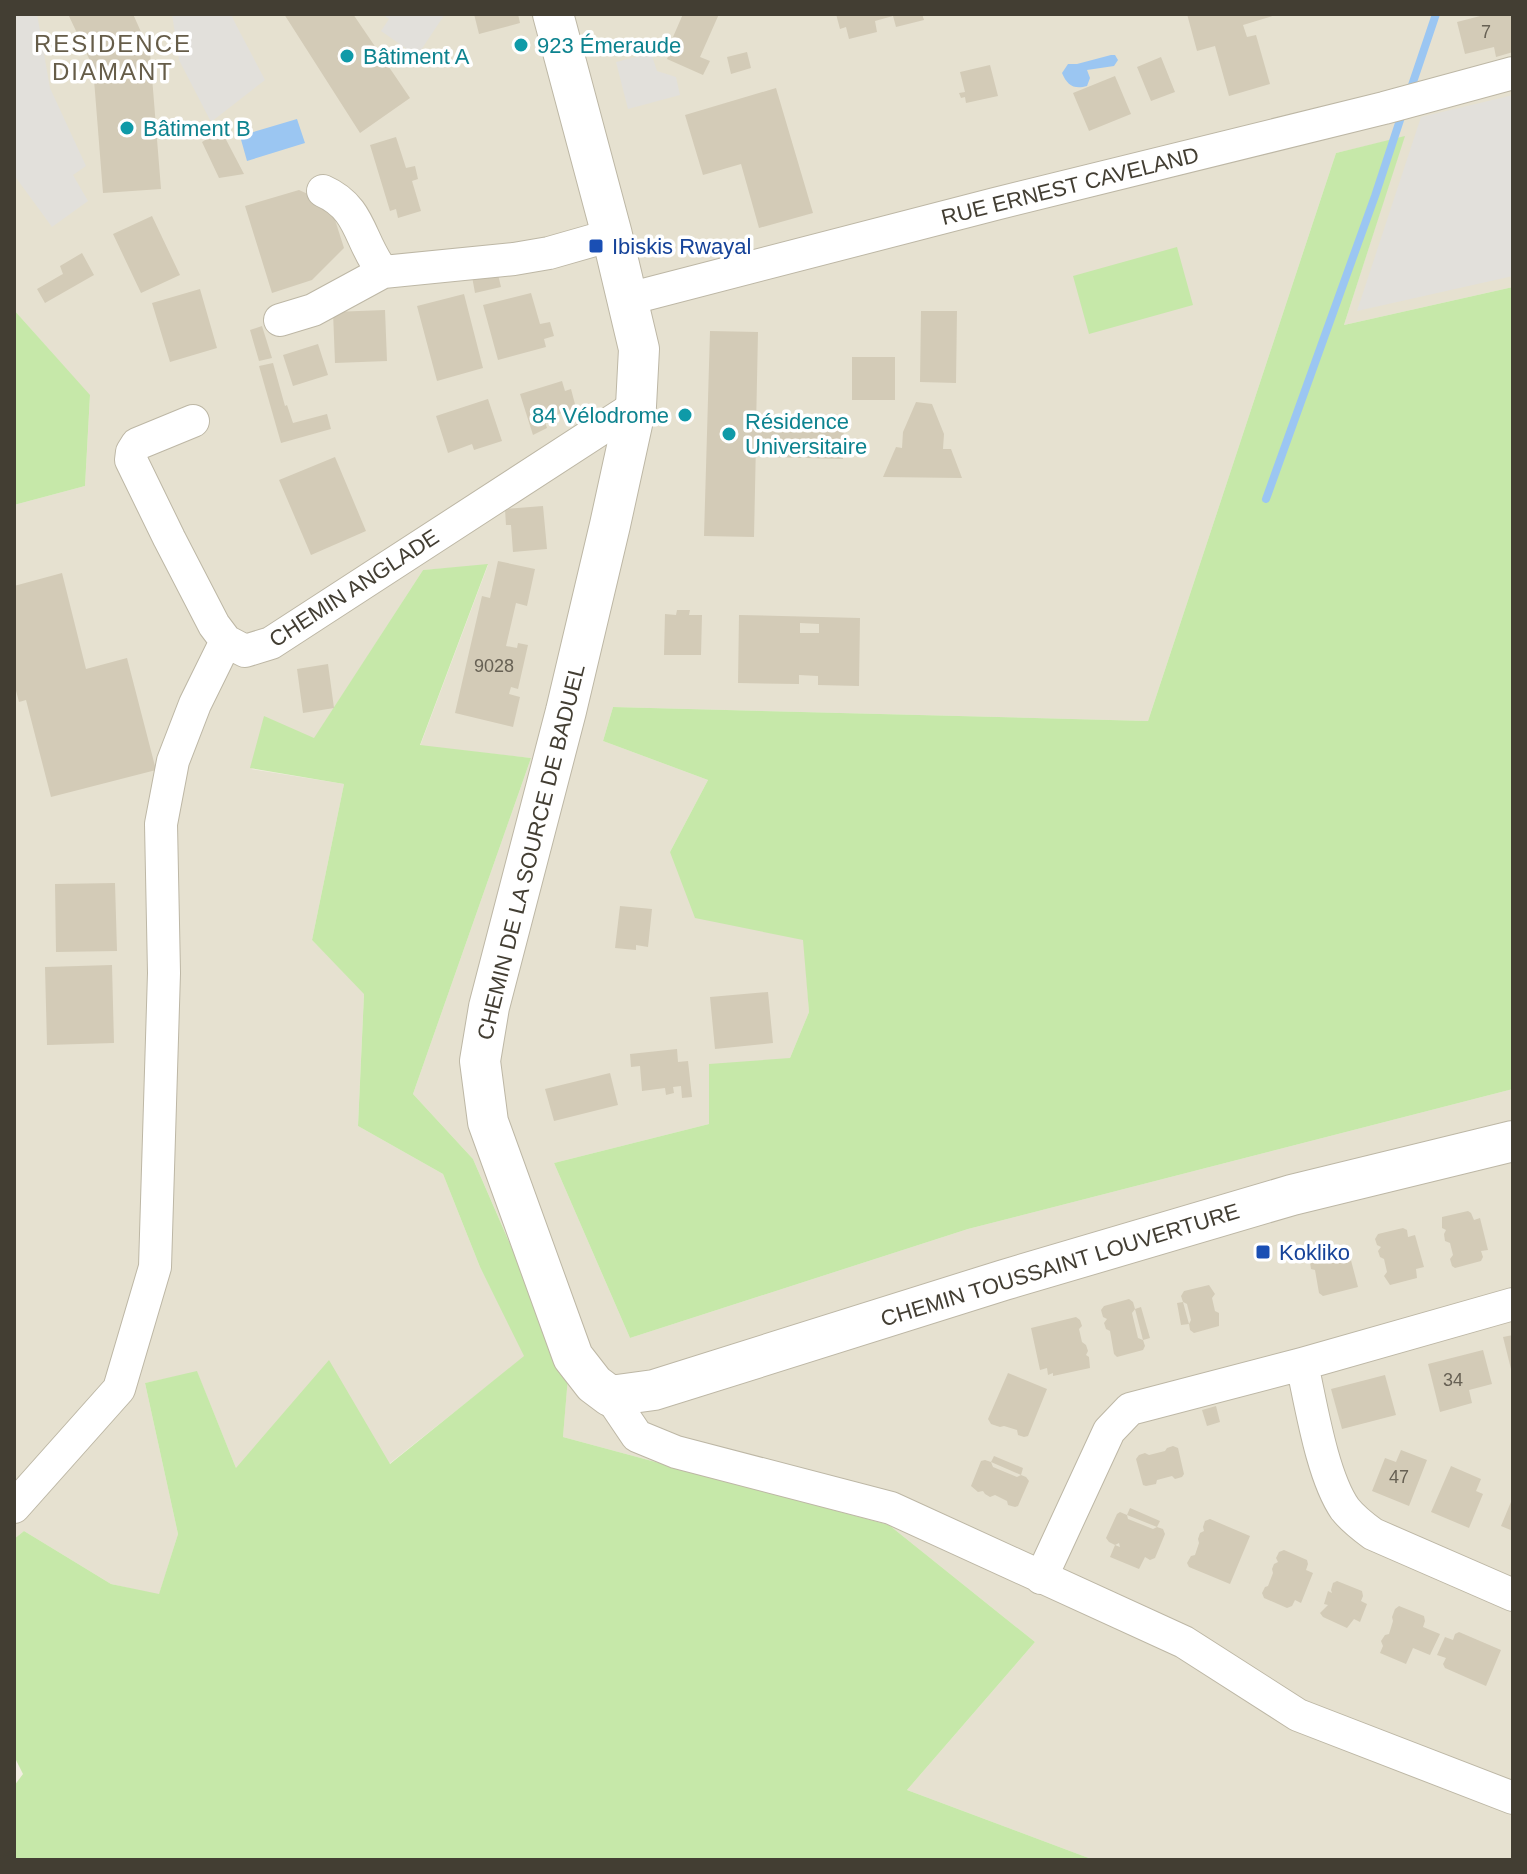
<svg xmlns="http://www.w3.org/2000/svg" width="1527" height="1874" font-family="Arial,sans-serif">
	<rect width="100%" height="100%" fill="#f2eee2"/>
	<!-- residential -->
	<path fill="#e6e1d0" d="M14,14h1499v273l-169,38 60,-188 -68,16 -188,568 -535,-14 -10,34 105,39 -38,72 134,88 5,72 -19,46 -81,66 -155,39 76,175 338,-109 545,-140v771h-419l-187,-70 128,-148 -146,-117 -326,-88 5,-61 -95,-217 -60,-65 118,-336 -111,-12 68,-181 -65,5 -109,169 -63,30 93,15 -32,156 52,53 -6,133 85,48 37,93 45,89 -136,108 -153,4 -39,-96 -52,11 33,151 -19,61 -48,-11 -87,-53 -10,8v-1034l71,-19 5,-90 -76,-86z"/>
	<!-- green -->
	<path fill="#c6e8a9" d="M1405,136l-61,189 169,-38v802l-545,140 -338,109 -76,-175 155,-39v-60l81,-6 19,-46 -6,-72 -108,-22 -25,-66 38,-72 -105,-39 10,-34 535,14 188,-568z
		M1177,247l16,58 -104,29 -16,-58z
		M14,310l76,85 -5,91 -71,19z
		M488,564l-68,181 111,13 -118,336 60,65 95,218 -5,60 326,88 146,117 -128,148 187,70h-1080v-74l9,-12 -9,-18v-217l10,-8 87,53 48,10 19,-60 -33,-151 52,-12 39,97 93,-108 61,104 134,-108 -44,-89 -37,-93 -85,-48 6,-132 -52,-54 32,-156 -94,-16 14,-52 50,22 109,-168z"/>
	<!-- parking -->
	<path fill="#e2e0db" d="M14,14h23l13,74 36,78 -13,9 15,26 -36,26 -38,-52z
		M172,14h60l1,5 32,61 -54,42 -32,-62z
		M382,14h63l-28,42 -36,-25 8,-12z
		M651,53l6,18 19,6 4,18 -52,14 -12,-47z
		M1513,95v181l-156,35 64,-194z"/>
	<!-- water -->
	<path fill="#9bc6f2" d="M1111,55h4l3,5 -4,6 -27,4 3,8 -3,8c-13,4 -20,-1 -25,-13l6,-9h9z
		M297,119l8,24 -58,18 -7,-25z"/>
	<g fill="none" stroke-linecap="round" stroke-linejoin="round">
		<!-- stream -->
		<path stroke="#9bc6f2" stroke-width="8" d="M1410,91l26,-77
			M1266,499l109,-303 28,-85"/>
	</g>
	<!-- building -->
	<path fill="#d3cbb7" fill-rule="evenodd" d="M68,14h65l17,38 11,137 -58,4 -10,-126z
		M284,14h69l57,84 -50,35z
		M474,14h44l2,9 -41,11z
		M683,14h36l-19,43 10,4 -7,14 -36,-16 9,-21 -3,-1z
		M836,14h86l2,6 -28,7 -3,-11 -18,5 2,11 -28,7 -3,-12 -6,2z
		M1187,14h92l-36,11 4,12 9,-2 14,49 -41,12 -14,-50 -18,5z
		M1488,14h25v38l-17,5 -2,-10 -29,7 -8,-32z
		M747,52l4,16 -20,6 -4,-17z
		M1161,57l14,35 -24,9 -14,-34z
		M990,65l8,31 -32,7 -1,-6 -4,1 -2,-5 6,-1 -5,-20z
		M1115,76l16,38 -42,17 -16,-38z
		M776,88l37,125 -54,15 -18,-64 -38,11 -18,-60z
		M221,130l23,44 -25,4 -17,-36z
		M396,137l10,31 9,-2 3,13 -6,2 9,30 -23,7 -2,-9 -6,2 -20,-66z
		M299,190l31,14 14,44 -32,32 -40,13 -27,-87z
		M152,216l28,59 -39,18 -28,-59z
		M82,253l12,22 -49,28 -8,-14 24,-14 2,-1 -3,-8z
		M496,266l5,21 -26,6 -4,-22z
		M200,289l17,59 -47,14 -18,-59z
		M531,293l9,31 10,-2 4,14 -10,3 2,8 -48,13 -15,-55z
		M464,294l19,74 -46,13 -20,-75z
		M385,310l2,51 -52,2 -2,-51z
		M921,311h36l-1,72 -36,-1z
		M262,326l10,32 -13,3 -9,-31z
		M710,331l48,1 -2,96h14v-14l74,2 -1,43 -74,-2v-15h-13l-2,95 -50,-1z
		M318,344l10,31 -35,11 -10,-31z
		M852,357h43v43h-43z
		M273,363l12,43 2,-1 6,18 34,-9 4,15 -50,14 -22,-77z
		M562,381l3,10 6,-2 5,19 -32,11 3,9 -14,7 -13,-41z
		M488,399l14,42 -28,9 -2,-6 -24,9 -12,-37z
		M916,402l16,2 12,30 -1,15h8l11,29 -79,-1 13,-30 6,1 1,-16z
		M335,457l31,74 -55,24 -32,-75z
		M543,506l4,43 -34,3 -2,-27h-5l-1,-16z
		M498,561l37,8 -8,37 -11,-3 -10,43 11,2 1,-5 10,2 -10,44 -7,-2 -2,7 11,3 -7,30 -58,-14 27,-117 8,2z
		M62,573l24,96 41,-11 29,112 -105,27 -25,-97 -7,2 -5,-19v-97z
		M677,610h13l-1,5h13l-1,40h-37l1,-41 11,1z
		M739,615l121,3 -1,68 -41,-1v-9l-19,-1v9l-61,-1zM800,623l19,1v9h-19z
		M328,664l6,44 -31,5 -6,-44z
		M115,883l2,68 -61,1 -1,-68z
		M620,906l32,3 -4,38 -12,-2v5l-21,-2z
		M112,965l2,78 -67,2 -2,-78z
		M768,992l5,51 -58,6 -5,-52z
		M677,1049l1,13 10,-1 4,36 -10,1 -1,-12 -8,1 1,6 -8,2 -1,-7 -23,3 -2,-25 -9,1 -1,-13z
		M610,1073l8,32 -64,16 -9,-32z
		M1468,1211l3,2 3,7 6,-2 8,32 -7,1 2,6 -2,4 -26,7 -3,-2 -2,-7 3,-4 -3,-12 -5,-2 -1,-7 2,-4 -4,-2v-11z
		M1403,1228l4,2 1,7 7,-2 9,32 -8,2 1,9 -27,7 -6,-9 3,-4 -3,-13 -4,-2 -2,-6 3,-4 -4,-2 -2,-6 3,-5z
		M1348,1249l10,38 -35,9 -4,-3 -4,-23 -4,-1 -1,-7 2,-4z
		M1209,1285l6,9 -3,4 3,13 4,2v13l-25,7 -4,-3 -1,-6 2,-4 -4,-16 -4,-2 -2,-6 3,-5z
		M1129,1299l4,3 2,7 -3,4 6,25 5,2 2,6 -2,4 -26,7 -3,-3 -4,-23 -4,-2 -2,-6 3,-4 -4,-2 -2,-7 3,-4z
		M1183,1302l6,22 -8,1 -4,-22z
		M1141,1307l9,31 -7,2 -8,-31z
		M1076,1317l4,3 2,6 -3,3 3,13 4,3 2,6 -2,4 3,2 1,11 -37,8v-3l-5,2 -1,-7 -7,2 -9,-42z
		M1513,1335v38h-1l-9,-36z
		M1483,1350l9,34 -23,6 3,13 -32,9 -12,-48z
		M1008,1373l39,16 -19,47 -4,1 -6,-2 -1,-5 -13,-4 -4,1 -9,-3 -3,-5z
		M1385,1375l11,40 -54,14 -11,-40z
		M1216,1406l4,16 -13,4 -5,-16z
		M1173,1446l5,2 6,26 -2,3 -7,2 -3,-3 -15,4 -1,4 -10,2 -3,-1 -7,-26 3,-4 6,-2 4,2 16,-4 2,-3z
		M1401,1450l26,10 -18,46 -37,-15 13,-33 11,4z
		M994,1456l29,12 -2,7 5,2 3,4 -11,25 -3,1 -7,-2 -1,-4 -12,-6 -5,2 -5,-3 -2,-3 -5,1 -7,-6 10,-25 4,-1 6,2 2,5 24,10 4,-2 -30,-13z
		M1451,1466l30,13 -5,12 7,3 -14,34 -38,-16z
		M1513,1497v34l-12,-5z
		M1130,1508l30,13 -3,6 6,2 2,5 -10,24 -5,2 -5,-3 -6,12 -29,-12 5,-12 5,2 -1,-4 -4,2 -6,-3 -3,-4 11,-24 3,-2 7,3 1,4 25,10 4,-2 -30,-12z
		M1210,1519l40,17 -20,48 -41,-17 -2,-4 4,-7 4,-1 4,-12 -1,-4 2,-6 4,-2 -1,-4 2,-6z
		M1284,1550l23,10 1,4 -2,6 7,3 -12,30 -6,-3 -3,6 -5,2 -23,-10 -2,-5 3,-6 3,-1 5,-13 -1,-4 2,-5 4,-2 -2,-4 3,-6z
		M1337,1581l25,10 1,5 -2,5 6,3 -7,18 -6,-3 -7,9 -24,-11 -3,-4 8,-8 -4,-1 4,-13 4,2 -1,-3 2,-7z
		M1399,1606l25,10 1,5 -2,6 17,7 -10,21 -17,-7 -7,16 -26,-11 3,-7 -2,-5 4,-6 4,-1 4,-13 -1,-4 3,-8z
		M1459,1632l42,18 -15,36 -41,-18 -2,-4 3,-6 -9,-3 8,-18 8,3 2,-6z"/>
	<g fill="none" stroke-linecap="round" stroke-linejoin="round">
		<defs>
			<path id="minor" d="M323,191c39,17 36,51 60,81l131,-13 35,-6 63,-18
				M628,299l367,-95 389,-96 129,-35
				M280,320l33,-10 70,-38
				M193,421l-56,23 -5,8 -1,8 38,78 45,87 12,16 19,10 26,-8 365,-237
				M1302,1364c9,40 20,112 43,145 8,10 17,17 28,25l140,61
				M610,1396l27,40 39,16 215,56 293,134 114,73 215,83
				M14,1507l105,-118 36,-122 9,-294 -3,-149 12,-63 22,-57 31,-63
				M1041,1578l68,-147 21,-22 172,-45 211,-60"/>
			<path id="tertiary" d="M553,14l59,221 27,114 -3,57 -26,119 -44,186 -77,296 -9,54 8,61 85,235 21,27 16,12 44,-6 350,-110 288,-85 221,-54"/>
		</defs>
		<!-- minor casing -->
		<use href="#minor" stroke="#bdb7a5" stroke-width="34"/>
		<!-- tertiary casing -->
		<use href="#tertiary" stroke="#bdb7a5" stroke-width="42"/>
		<!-- minor -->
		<use href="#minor" stroke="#fff" stroke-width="32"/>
		<!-- tertiary -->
		<use href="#tertiary" stroke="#fff" stroke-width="40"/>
	</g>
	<!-- markers -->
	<g fill="#0f9aa8" stroke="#fff" stroke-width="3">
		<circle cx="521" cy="45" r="8"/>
		<circle cx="347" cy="56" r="8"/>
		<circle cx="127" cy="128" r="8"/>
		<circle cx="685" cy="415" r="8"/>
		<circle cx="729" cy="434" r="8"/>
	</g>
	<g fill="#1a4fb4" stroke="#fff" stroke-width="3">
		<rect x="588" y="238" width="16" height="16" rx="4"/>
		<rect x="1255" y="1244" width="16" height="16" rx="4"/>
	</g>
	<g text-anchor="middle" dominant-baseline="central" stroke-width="7" stroke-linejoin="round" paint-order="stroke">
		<!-- number labels -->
		<g font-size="18" fill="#676154">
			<text x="1486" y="32">7</text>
			<text x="494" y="666">9028</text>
			<text x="1453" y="1380">34</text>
			<text x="1399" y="1477">47</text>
		</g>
		<!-- culture labels -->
		<g font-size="22" fill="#0d838f" stroke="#fff" text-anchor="start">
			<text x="537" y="45">923 Émeraude</text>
			<text x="363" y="56">Bâtiment A</text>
			<text x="143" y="128">Bâtiment B</text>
			<text x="669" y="415" text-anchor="end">84 Vélodrome</text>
			<text x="745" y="421">Résidence<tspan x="745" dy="25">Universitaire</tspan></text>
		</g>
		<!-- street labels -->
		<g font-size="22" fill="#433e33" stroke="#fff">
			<text transform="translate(1070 186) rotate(-14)">RUE ERNEST CAVELAND</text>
			<text transform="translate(354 588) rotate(-33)">CHEMIN ANGLADE</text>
			<text transform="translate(531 852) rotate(-76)">CHEMIN DE LA SOURCE DE BADUEL</text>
			<text transform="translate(1060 1265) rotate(-17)">CHEMIN TOUSSAINT LOUVERTURE</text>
		</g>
		<!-- transit labels -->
		<g font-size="22" fill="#164399" stroke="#fff" text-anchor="start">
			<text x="612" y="246">Ibiskis Rwayal</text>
			<text x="1279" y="1252">Kokliko</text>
		</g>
		<!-- neighbourhood labels -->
		<g font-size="24" letter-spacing="2" fill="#665d49" stroke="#fff">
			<text x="113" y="43">RESIDENCE<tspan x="113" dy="28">DIAMANT</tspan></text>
		</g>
	</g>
	<!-- border -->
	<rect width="1527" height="1874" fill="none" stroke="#433e33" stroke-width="32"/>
</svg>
